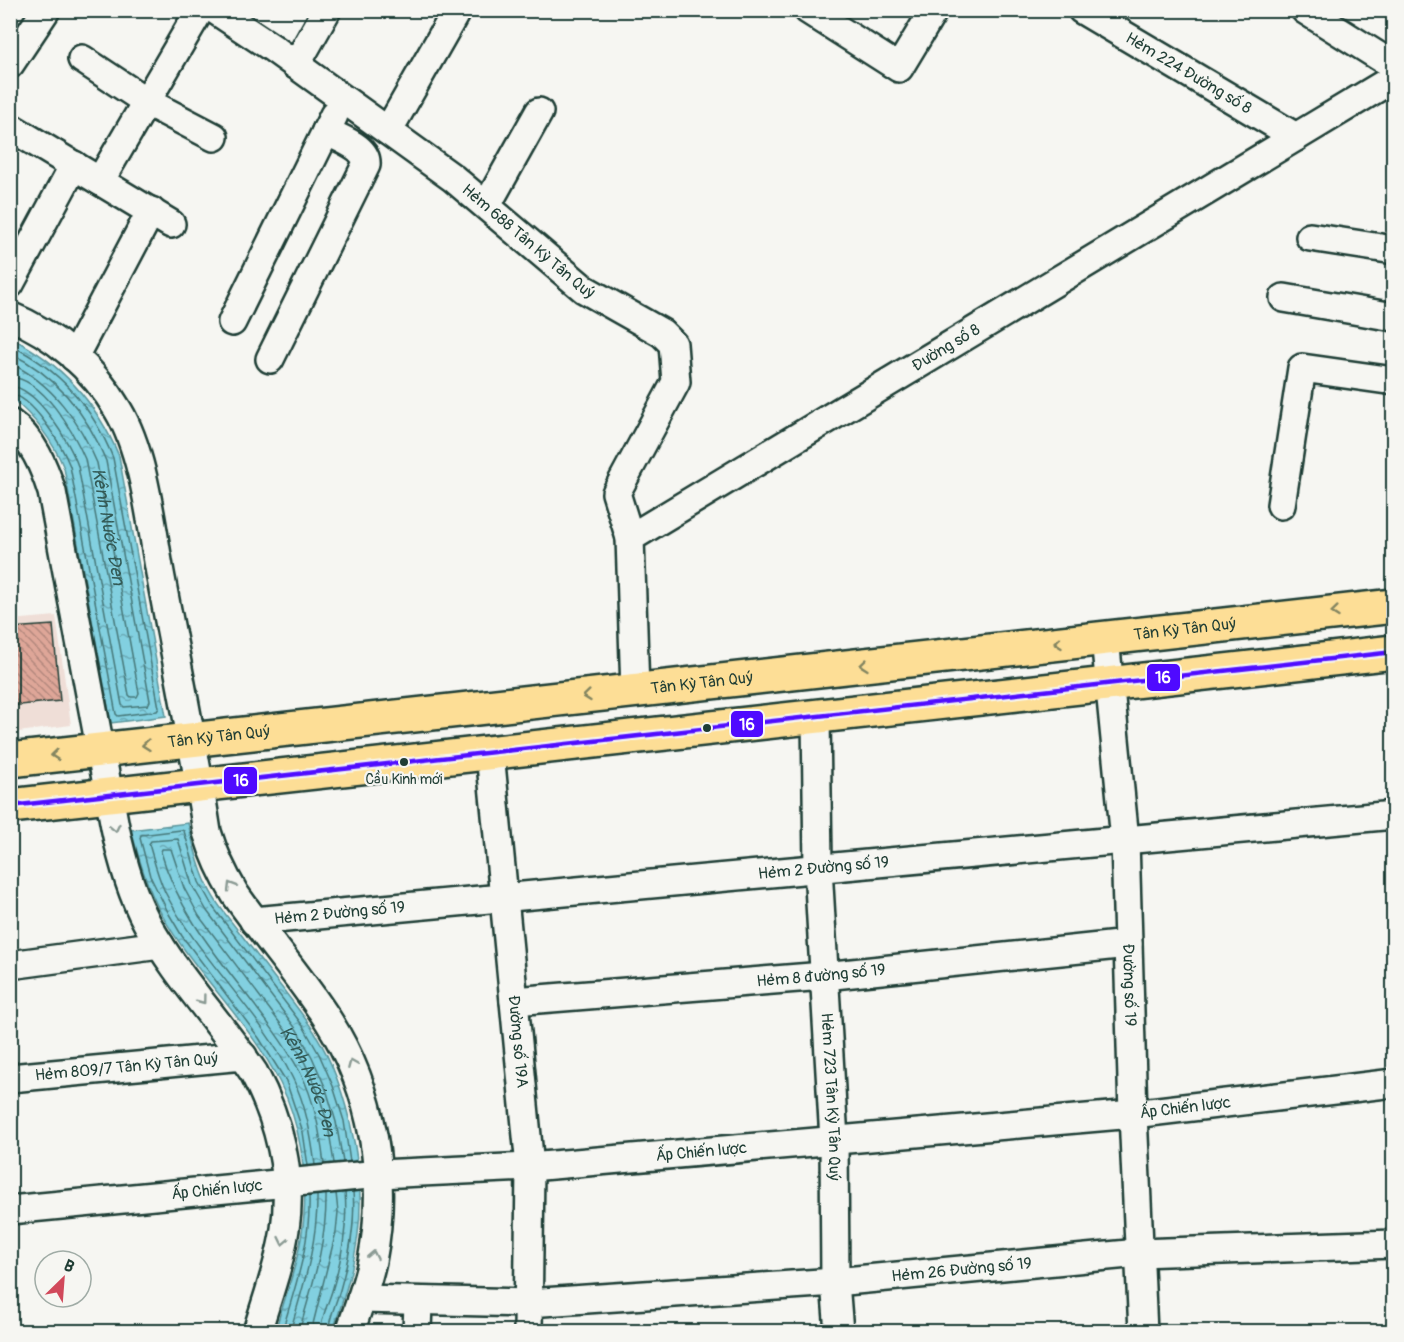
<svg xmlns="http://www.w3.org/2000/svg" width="1404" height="1342" font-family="Pangolin,sans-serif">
	<defs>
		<pattern id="water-ripples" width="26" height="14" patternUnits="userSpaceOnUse" patternTransform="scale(1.5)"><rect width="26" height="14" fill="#82d0e0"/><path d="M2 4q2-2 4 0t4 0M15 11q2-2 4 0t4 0" fill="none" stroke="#6aaab6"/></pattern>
		<pattern id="building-back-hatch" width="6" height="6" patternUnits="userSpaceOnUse" patternTransform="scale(1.5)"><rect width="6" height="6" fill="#dea698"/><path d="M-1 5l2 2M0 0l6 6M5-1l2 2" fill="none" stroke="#b3887d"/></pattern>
	</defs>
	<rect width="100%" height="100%" fill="#f6f6f2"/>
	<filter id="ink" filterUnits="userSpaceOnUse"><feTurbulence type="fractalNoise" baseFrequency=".0167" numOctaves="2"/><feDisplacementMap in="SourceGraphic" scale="12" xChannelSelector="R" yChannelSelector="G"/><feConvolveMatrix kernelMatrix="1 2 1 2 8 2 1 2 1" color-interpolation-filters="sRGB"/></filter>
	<g filter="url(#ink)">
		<!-- built -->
		<path fill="#efded7" d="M56,616l15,109 -60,8v-113z"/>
		<!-- water -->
		<path fill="url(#water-ripples)" stroke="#5a959b" stroke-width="1.5" d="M11,338c51,25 86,66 108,118l47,260 -55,7 -47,-255c-12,-29 -29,-51 -53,-70z
			M188,823c5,19 9,39 17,57 8,20 22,36 35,53 22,29 45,58 67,88 38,53 60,148 51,213 -4,34 -15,66 -25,97h-58c11,-37 26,-76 29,-115 3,-43 -4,-94 -24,-133 -30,-61 -84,-108 -118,-168 -15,-27 -23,-56 -31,-85z"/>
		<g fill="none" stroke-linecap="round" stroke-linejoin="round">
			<!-- shore -->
			<g stroke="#477879" stroke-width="1.5">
				<path d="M10,345c50,24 83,63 103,113l46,250 -2,3 -39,5 -2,-2 -46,-248c-8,-20 -37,-70 -60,-72"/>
				<path d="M10,353c46,22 77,61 96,108l44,240 -2,4 -24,2 -2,-2 -44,-239c-8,-23 -41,-79 -68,-80"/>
				<path id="s1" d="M10,363c42,20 70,59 87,100l42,230 -2,4h-6l-2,-2 -44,-236c-11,-26 -42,-81 -75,-82"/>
				<path id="s2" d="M324,1164c-4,-31 -9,-64 -24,-92 -42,-76 -115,-135 -139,-220l1,-3h9l13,39 15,28 90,119 15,26 14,31 10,33 6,38"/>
				<path d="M315,1165c-4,-30 -9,-61 -23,-88 -33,-67 -93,-118 -127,-185 -7,-15 -11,-31 -16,-48l2,-3 27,-2 14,46 15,26 90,119 15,27 14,32 10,33 7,40"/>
				<path d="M308,1166l-5,-34 -17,-51 -27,-43 -77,-102 -13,-22 -19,-38 -10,-38 1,-3 40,-5 3,1 15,51 14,25 90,119 16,28 14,32 11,35 6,41"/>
				<path d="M282,1332c13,-45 29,-89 27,-136"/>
				<path d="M290,1332c13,-45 28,-90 27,-137"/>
				<path d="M299,1332c13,-46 28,-90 27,-138"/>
				<path d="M311,1332l25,-100 2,-20 -2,-19"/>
				<path d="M320,1332c1,-14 8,-28 12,-41 10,-32 16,-65 13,-99"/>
				<path d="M328,1332c1,-14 8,-28 12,-42 9,-32 16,-65 13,-98"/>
			</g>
		</g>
		<!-- building -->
		<path fill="url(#building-back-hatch)" stroke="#1f3d34" stroke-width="1.5" d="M53,625l7,76 -50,5v-78z"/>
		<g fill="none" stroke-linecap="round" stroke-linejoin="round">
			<defs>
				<g id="minor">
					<path id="s3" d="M215,10l59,39 179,129 131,111 78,44 11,11 3,38 -60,111 14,45"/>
					<path d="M808,10l91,58 35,-58"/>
					<path id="s4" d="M1082,10l214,127"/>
					<path d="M1305,10l89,56"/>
					<path d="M82,59l65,43 67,35"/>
					<path d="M10,64l36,-54"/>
					<path d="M296,65l31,-55"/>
					<path d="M10,127l161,97"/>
					<path d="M388,131l69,-121"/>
					<path d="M100,181l100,-171"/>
					<path d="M487,205l52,-93"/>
					<path d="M1310,237l84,13"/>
					<path d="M10,284l64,-119"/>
					<path d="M1284,298l110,19"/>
					<path d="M10,316c45,18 84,53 108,94 26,43 33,113 42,163 16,86 34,173 47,259 7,23 16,42 28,62 30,43 65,82 93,126 46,72 60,158 44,241 -5,24 -14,47 -22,71"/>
					<path d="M232,322l102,-207"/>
					<path d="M74,357l77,-146"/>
					<path d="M270,359l96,-194c2,-18 -26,-26 -40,-34"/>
					<path d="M10,423c23,16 34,44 42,69l63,335c7,34 16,66 32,96 28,52 74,100 107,150 25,47 39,102 31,156 -5,35 -18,69 -28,103"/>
					<path d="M1281,505l21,-137 92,13"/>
					<path id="s5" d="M1105,638l20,202 8,274 10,218"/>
					<path id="s6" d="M635,691l-5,-153 764,-460"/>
					<path id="s7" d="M816,716l2,152 16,272 1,142 4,50"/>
					<path id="s8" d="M490,753l40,414 -2,165"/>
					<path id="s9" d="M254,921l1140,-106"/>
					<path d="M10,965l150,-20"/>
					<path id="s10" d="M514,1001l310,-25 304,-32"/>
					<path id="s11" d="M10,1078l233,-22"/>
					<path id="s12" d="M10,1210l369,-36 151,-7 603,-53 261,-31"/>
					<path id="s13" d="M361,1299l167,4 307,-21 304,-29 255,-9"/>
					<path d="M417,1332l1,-30"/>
				</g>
				<g id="major">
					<path id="s14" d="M10,760l1384,-154"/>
					<path d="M10,806l1384,-154"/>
				</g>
			</defs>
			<!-- minor casing -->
			<use href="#minor" stroke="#1f3d34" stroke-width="32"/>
			<!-- major casing -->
			<use href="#major" stroke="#1f3d34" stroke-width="38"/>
			<!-- minor -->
			<use href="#minor" stroke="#f6f6f2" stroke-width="27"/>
			<!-- major -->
			<use href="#major" stroke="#fdde96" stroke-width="33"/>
			<defs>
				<path id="bus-1" d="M10,806l1384,-154"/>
			</defs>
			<!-- bus-1 casing -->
			<use href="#bus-1" stroke="#f6f6f2" stroke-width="9"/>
			<!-- bus-1 -->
			<use href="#bus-1" stroke="#4f0aff" stroke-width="4.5"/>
		</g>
		<!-- one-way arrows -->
		<defs><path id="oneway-chevron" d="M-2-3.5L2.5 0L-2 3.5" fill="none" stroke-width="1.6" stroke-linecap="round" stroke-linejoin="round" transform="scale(1.5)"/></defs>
		<g stroke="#838560">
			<use href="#oneway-chevron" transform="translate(1335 612) rotate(174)"/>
			<use href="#oneway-chevron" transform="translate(1058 643) rotate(174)"/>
			<use href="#oneway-chevron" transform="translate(864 665) rotate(174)"/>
			<use href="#oneway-chevron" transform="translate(587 696) rotate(174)"/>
			<use href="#oneway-chevron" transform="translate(146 745) rotate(174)"/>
			<use href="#oneway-chevron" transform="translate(55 755) rotate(174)"/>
		</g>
		<g stroke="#8a9a93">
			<use href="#oneway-chevron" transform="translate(115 828) rotate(78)"/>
			<use href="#oneway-chevron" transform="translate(231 886) rotate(-121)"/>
			<use href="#oneway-chevron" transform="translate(202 1000) rotate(53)"/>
			<use href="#oneway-chevron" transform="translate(352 1064) rotate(-113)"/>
			<use href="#oneway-chevron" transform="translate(283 1241) rotate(102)"/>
			<use href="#oneway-chevron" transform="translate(373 1255) rotate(-79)"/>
		</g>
	</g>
	<!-- markers -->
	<g fill="#1f3d34" stroke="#f6f6f2" stroke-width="2">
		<circle cx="707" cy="728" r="5"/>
		<circle cx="404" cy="762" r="5"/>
	</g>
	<g text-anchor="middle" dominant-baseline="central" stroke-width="4.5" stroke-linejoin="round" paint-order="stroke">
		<!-- bus labels -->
		<g font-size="14" fill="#1f3d34" stroke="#f6f6f2">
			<text x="404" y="779">Cầu Kinh mới</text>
		</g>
		<!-- street labels -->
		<g font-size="16" fill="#1f3d34" stroke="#f6f6f2">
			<text stroke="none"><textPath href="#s4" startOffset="124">Hẻm 224 Đường số 8</textPath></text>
			<text stroke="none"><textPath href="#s3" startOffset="390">Hẻm 688 Tân Kỳ Tân Quý</textPath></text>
			<text stroke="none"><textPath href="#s6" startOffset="522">Đường số 8</textPath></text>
			<text stroke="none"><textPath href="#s14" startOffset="1182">Tân Kỳ Tân Quý</textPath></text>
			<text stroke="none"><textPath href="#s14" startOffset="696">Tân Kỳ Tân Quý</textPath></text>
			<text stroke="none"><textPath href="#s14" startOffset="210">Tân Kỳ Tân Quý</textPath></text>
			<text stroke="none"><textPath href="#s9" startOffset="572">Hẻm 2 Đường số 19</textPath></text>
			<text stroke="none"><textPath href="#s9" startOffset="86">Hẻm 2 Đường số 19</textPath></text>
			<text stroke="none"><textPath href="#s10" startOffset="308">Hẻm 8 đường số 19</textPath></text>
			<text stroke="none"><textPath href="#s5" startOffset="348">Đường số 19</textPath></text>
			<text stroke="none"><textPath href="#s8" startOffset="290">Đường số 19A</textPath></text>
			<text stroke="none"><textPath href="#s11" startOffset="117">Hẻm 809/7 Tân Kỳ Tân Quý</textPath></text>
			<text stroke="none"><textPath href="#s7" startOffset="381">Hẻm 723 Tân Kỳ Tân Quý</textPath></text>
			<text stroke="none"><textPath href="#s12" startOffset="1180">Ấp Chiến lược</textPath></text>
			<text stroke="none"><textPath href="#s12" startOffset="694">Ấp Chiến lược</textPath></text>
			<text stroke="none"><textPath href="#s12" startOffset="208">Ấp Chiến lược</textPath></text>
			<text stroke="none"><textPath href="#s13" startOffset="602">Hẻm 26 Đường số 19</textPath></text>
		</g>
		<!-- water labels -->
		<g font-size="18" font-style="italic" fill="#335a56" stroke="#f6f6f2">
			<text stroke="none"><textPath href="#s1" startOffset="200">Kênh Nước Đen</textPath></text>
			<text stroke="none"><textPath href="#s2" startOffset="642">Kênh Nước Đen</textPath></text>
		</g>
	</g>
	<g stroke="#f6f6f2" stroke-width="2">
		<rect x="1146" y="663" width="35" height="29" rx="6" fill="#4f0aff"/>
		<rect x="730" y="710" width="34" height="28" rx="6" fill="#4f0aff"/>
		<rect x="223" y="766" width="35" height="29" rx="6" fill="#4f0aff"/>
	</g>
	<g font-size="16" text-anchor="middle" font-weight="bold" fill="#fff">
		<text x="1163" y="683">16</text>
		<text x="747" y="730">16</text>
		<text x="241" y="786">16</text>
	</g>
	<!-- margin -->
	<rect width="1404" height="1342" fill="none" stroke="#f6f6f2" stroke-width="36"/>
	<rect x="18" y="18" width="1368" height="1306" fill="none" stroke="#1f3d34" stroke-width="2" filter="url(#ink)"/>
	<!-- north arrow -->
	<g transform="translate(63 1279) rotate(25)"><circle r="28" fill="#f6f6f2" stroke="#a0aca6" stroke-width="1.5"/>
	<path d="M0-4.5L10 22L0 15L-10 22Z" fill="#d1495b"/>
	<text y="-9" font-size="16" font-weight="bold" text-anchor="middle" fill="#1f3d34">B</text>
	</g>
</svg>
